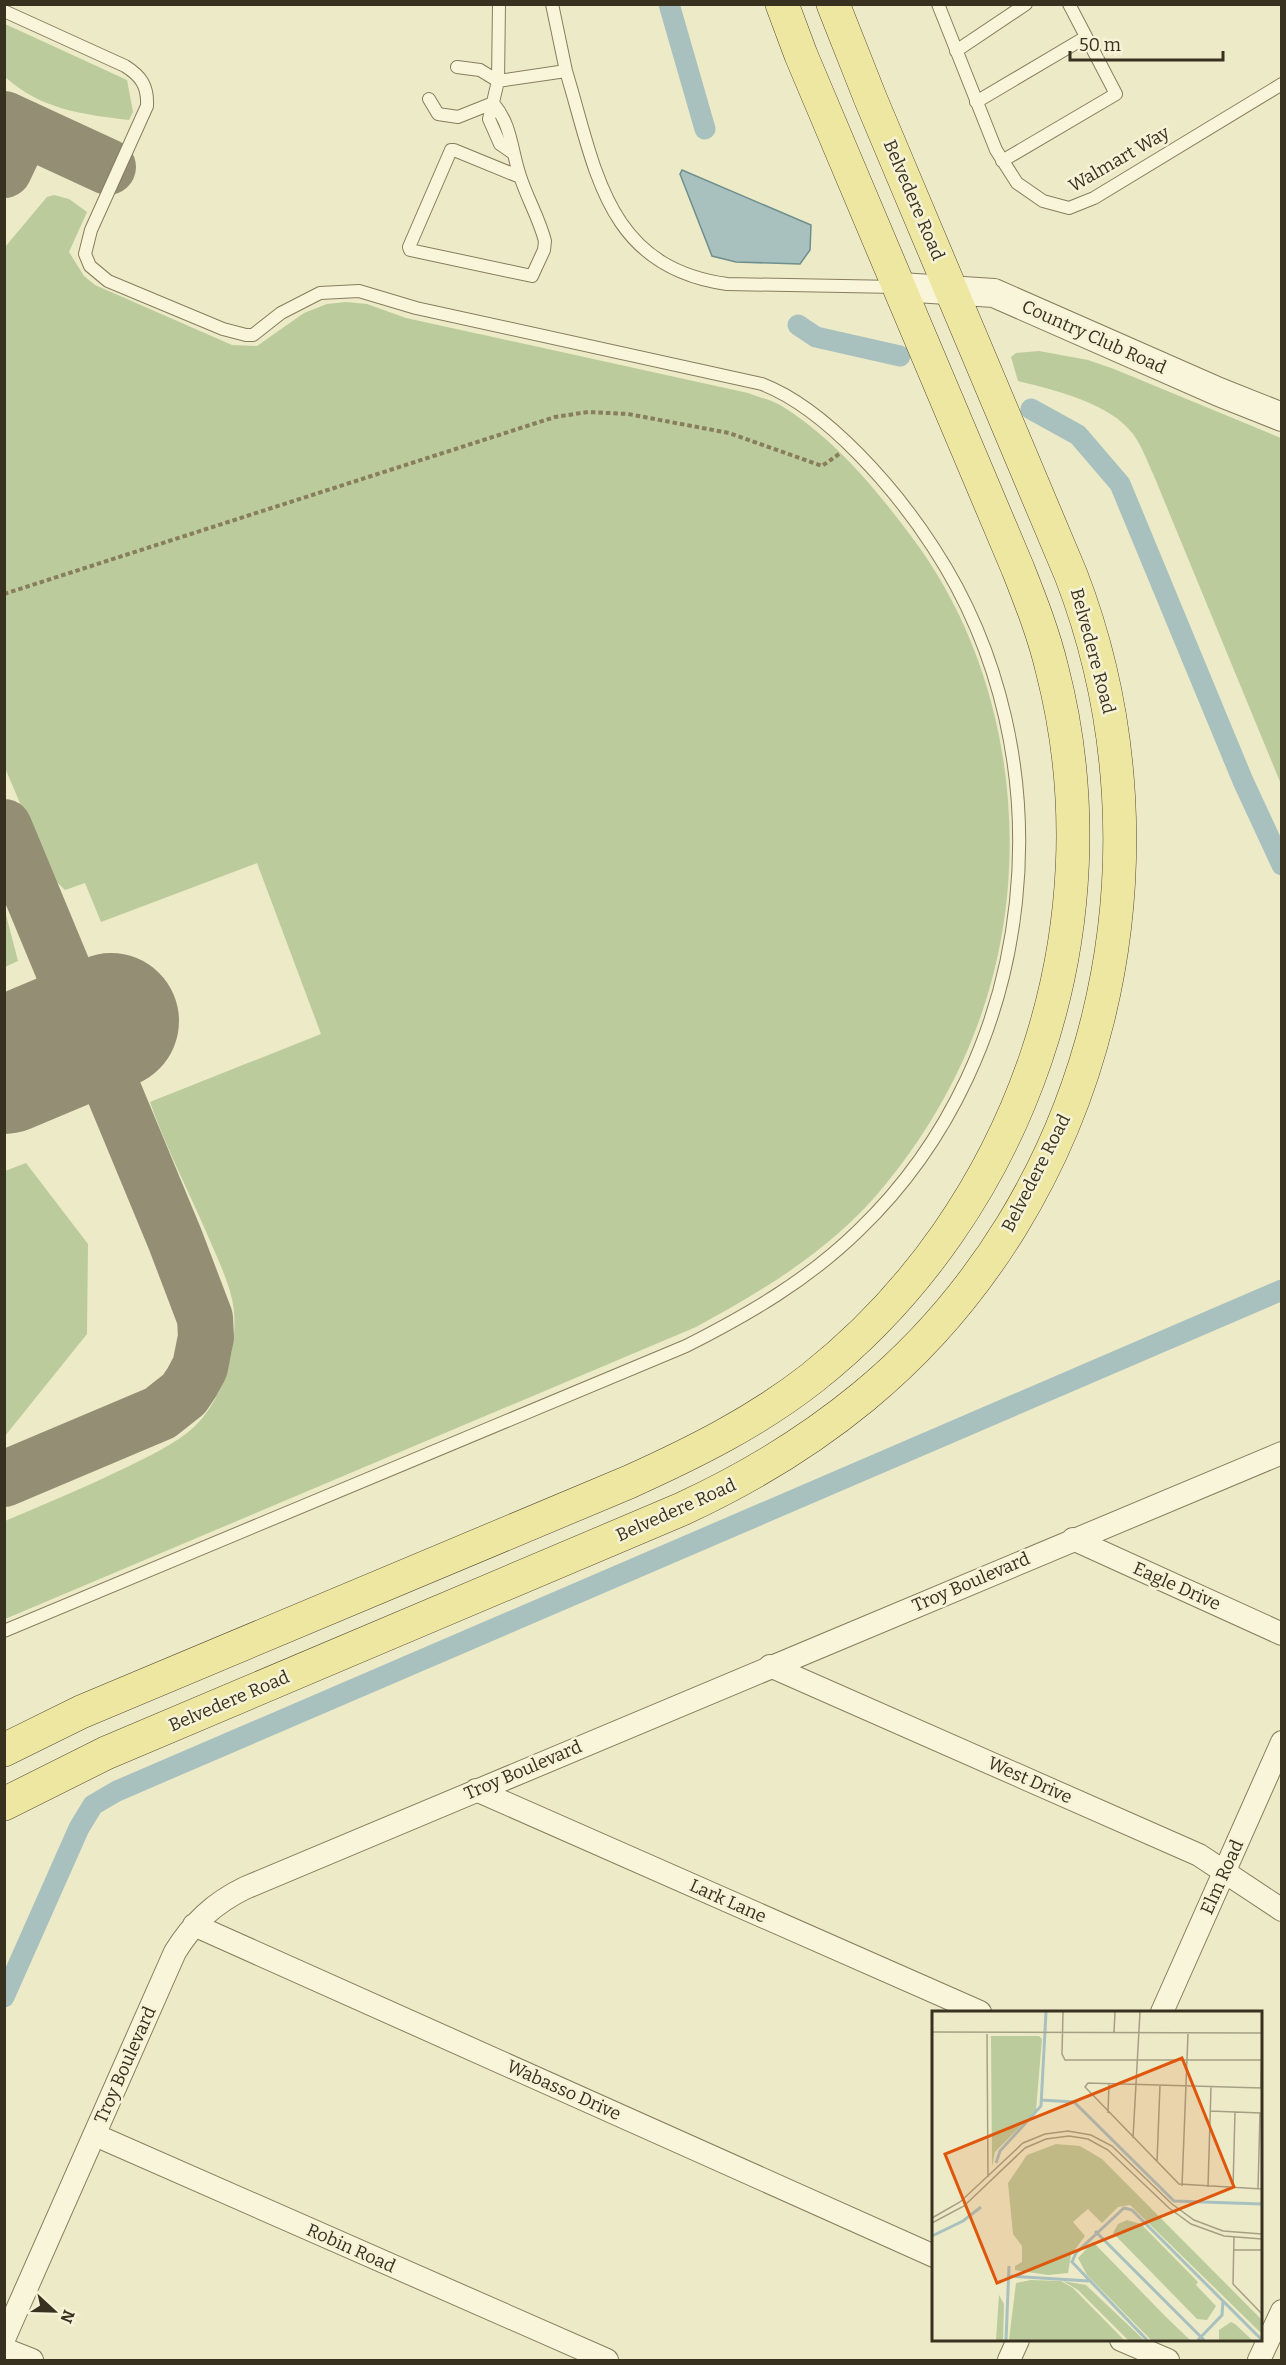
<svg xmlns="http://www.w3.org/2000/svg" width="1286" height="2365" font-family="Bitter,serif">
	<rect width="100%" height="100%" fill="#edeac7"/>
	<!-- green -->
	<path fill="#bbcb9b" d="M5,24l122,56 6,32 -4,8c-47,-6 -87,-10 -124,-43z
		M54,195l15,4 18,13 -18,40 15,24 11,9 137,60 25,1 47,-33 23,-9 19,-2 21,2 39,14 342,75c10,4 23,7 32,12 53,32 95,83 131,131 104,137 126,334 65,493 -21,56 -53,110 -91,156 -50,62 -120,105 -189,142l-691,292v-98c40,-17 81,-34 120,-53 24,-12 51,-24 70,-42 30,-28 46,-88 37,-127 -6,-25 -18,-48 -28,-72 -18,-41 -39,-82 -54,-125l171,-68 -64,-171 -156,59 -16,-39 -20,7 -14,-14 -46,-108v-521l42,-50z
		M1039,351l49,9 26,9 167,69v346l-127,-308c-6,-13 -12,-30 -21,-42 -23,-31 -79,-44 -115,-53l-7,-24 5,-4z
		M4,907l14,54 -13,6h-1z
		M26,1163l62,81 -1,90 -82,102v-265z"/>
	<!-- water -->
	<path fill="#a8c1bf" stroke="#6f8f8e" stroke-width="1.5" d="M682,170l129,55 -1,25 -10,14 -64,-2 -24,-6 -32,-82z"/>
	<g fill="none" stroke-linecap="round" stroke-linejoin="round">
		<!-- canal -->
		<path stroke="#a8c1bf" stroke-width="21" d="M669,4l36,125
			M798,325l18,12 84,19
			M1031,409l47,26 42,49 123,297 39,84
			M4,1997l75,-169 14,-23 24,-14 1165,-501"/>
		<!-- taxiway -->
		<path stroke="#938e74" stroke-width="56" d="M4,119l104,48
			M4,170l20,-42
			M4,827l171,412 30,79 1,19 -6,30 -8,15 -8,12 -24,19 -156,66"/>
		<!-- runway -->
		<path stroke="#938e74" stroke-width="136" d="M4,1066l107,-45"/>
		<defs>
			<path id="service" d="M499,4l-1,77 -9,38 11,25 13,9
				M552,4l14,67
				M938,4l58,146 21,33 26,18 26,7 25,-10 188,-114
				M4,11l121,55c16,10 23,20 22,40l-56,124 -6,24 5,12 18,15 115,48 23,6h7l28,-22 39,-20 39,-2 57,17 346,76c65,25 134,106 171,163 138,210 108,508 -74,683 -51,50 -110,84 -173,116l-682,285
				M956,51l70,-47
				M457,67l23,3 18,11 68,-10c30,98 39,196 161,213l170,3
				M429,99l9,15 20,3 35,-14
				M976,102l110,-65
				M493,103c19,22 18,47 27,73 7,22 19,42 25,65l-1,9 -12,26 -122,-26 -1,-3 42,-97h3l66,27
				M1002,161l114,-67 -47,-90"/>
			<path id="minor" d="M1073,1539l209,95
				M770,1666l429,189 83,55
				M476,1790l504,222
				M194,1925l740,331
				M1162,2012l120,-270
				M95,2135l512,225
				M4,2339l171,-387c18,-29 39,-49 70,-64l1037,-435
				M1121,2340l47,20
				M4,2349l28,11
				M1009,2360l9,-20
				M1259,2360l23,-49"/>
			<path id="tertiary" d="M900,287l94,6 225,99 63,25"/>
			<path id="primary" d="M4,1750l77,-38 548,-230c64,-29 127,-60 183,-104 210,-166 307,-450 240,-709 -8,-34 -21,-67 -34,-100l-217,-514 -19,-51
				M4,1804l102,-51 576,-244c65,-30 125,-66 181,-112 239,-197 318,-537 208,-822l-200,-475 -38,-96"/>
		</defs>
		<!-- service casing -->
		<use href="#service" stroke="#887d5d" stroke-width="14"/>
		<!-- minor casing -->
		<use href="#minor" stroke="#887d5d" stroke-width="24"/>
		<!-- tertiary casing -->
		<use href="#tertiary" stroke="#887d5d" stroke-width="30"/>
		<!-- primary casing -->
		<use href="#primary" stroke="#564a31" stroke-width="34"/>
		<!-- path -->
		<path stroke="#887d5d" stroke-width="4" stroke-dasharray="4.5 3" stroke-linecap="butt" d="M4,594l551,-177 33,-5 40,2 101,19 93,33 17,-12"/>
		<!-- service -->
		<use href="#service" stroke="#f8f5da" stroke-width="12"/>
		<!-- minor -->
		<use href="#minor" stroke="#f8f5da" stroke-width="22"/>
		<!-- tertiary -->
		<use href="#tertiary" stroke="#f8f5da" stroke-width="28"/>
		<!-- primary -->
		<use href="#primary" stroke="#eee7a1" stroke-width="33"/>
	</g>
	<g text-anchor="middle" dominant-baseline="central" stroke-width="5" stroke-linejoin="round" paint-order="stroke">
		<!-- street labels -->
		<g font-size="18" fill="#393120" stroke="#f5f2d6">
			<text transform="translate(1119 159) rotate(-30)">Walmart Way</text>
			<text transform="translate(914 200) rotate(67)">Belvedere Road</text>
			<text transform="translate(1094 337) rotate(24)">Country Club Road</text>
			<text transform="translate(1093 651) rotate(75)">Belvedere Road</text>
			<text transform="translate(1036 1173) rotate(-63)">Belvedere Road</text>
			<text transform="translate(676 1510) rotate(-24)">Belvedere Road</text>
			<text transform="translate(971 1582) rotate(-23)">Troy Boulevard</text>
			<text transform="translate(1177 1586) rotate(24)">Eagle Drive</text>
			<text transform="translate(229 1701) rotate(-23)">Belvedere Road</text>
			<text transform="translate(523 1770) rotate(-23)">Troy Boulevard</text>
			<text transform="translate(1030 1780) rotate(24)">West Drive</text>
			<text transform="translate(1222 1877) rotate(-66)">Elm Road</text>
			<text transform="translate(728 1901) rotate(24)">Lark Lane</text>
			<text transform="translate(125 2065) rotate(-66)">Troy Boulevard</text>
			<text transform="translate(564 2090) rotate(24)">Wabasso Drive</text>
			<text transform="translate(351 2248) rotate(24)">Robin Road</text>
		</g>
	</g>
	<!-- overview -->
	<g transform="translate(932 2011)">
		<rect width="330" height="330" fill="#edeac7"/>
		<path d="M59,25h48l3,3 -6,71 -41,42 -3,15zM124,133l24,2 22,13 160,161v14l-132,-129 -12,2 -16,16 -14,-14 -15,13 12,14 -14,19 -3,18 -20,2 -33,-5v-4l7,-4v-16l-9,-12 -5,-51 19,-28zM195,209l14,4 57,58 -2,3 20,21 -9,14 -10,-1 -84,-86 5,-9zM161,231l72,74 25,24h-39l-64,-65 -9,-17zM99,269l30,1 12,7 51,52h-115l7,-57zM131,270l23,4 58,55h-16l-50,-50zM67,284l5,9 -1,36h-7zM299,311l4,2 17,16h-33v-10z" fill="#bbcb9b"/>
		<path fill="none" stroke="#a8c1bf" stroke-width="3" d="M109,89l33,2 100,99 88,3M64,152l4,-12 41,-45 5,-94M163,220l109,109M0,225l31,-15 18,-14M77,265l80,5M74,329l3,-74M215,329l-75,-78 4,-9 48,-45 8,2 130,130M266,329l24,-25 1,-14"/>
		<path fill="none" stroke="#a5a084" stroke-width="1.5" d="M131,1l-1,42 3,6h197M0,21l330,1M182,21l1,-20M55,23l1,143M329,77l1,-47M330,77l-174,-5 -3,4 94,97 83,5M278,100l51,2M176,102l1,-30M201,127l7,-126M225,151l3,-77M250,175l6,-152M276,176l3,-100M301,177l2,-76M326,178l2,-76M0,207l28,-16 63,-59 22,-9 23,-3 23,4 21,11 60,58 22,16 29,11 39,3M0,212l32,-17 61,-58 21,-9 23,-3 19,3 20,11 61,58 22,16 33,12 38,3M302,225l-1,48 29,30M302,239h28"/>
		<path fill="#df570d" fill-opacity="0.15" stroke="#df570d" stroke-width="3" d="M250,47l52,129 -237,96 -52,-129z"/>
		<rect width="330" height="330" fill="none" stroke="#393120" stroke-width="3"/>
	</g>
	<!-- border -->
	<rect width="1286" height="2365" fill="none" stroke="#393120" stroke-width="12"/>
	<!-- north arrow -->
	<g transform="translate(54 2311) rotate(112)" stroke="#f5f2d6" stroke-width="4.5" paint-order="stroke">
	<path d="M0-4.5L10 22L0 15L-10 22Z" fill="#393120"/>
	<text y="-9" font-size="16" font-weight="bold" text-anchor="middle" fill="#393120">N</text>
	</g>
	<!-- scale -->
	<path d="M1070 51v9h153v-9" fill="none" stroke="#393120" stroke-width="3"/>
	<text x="1079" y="51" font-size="18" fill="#393120" stroke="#f5f2d6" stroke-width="4.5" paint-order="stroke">50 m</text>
</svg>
